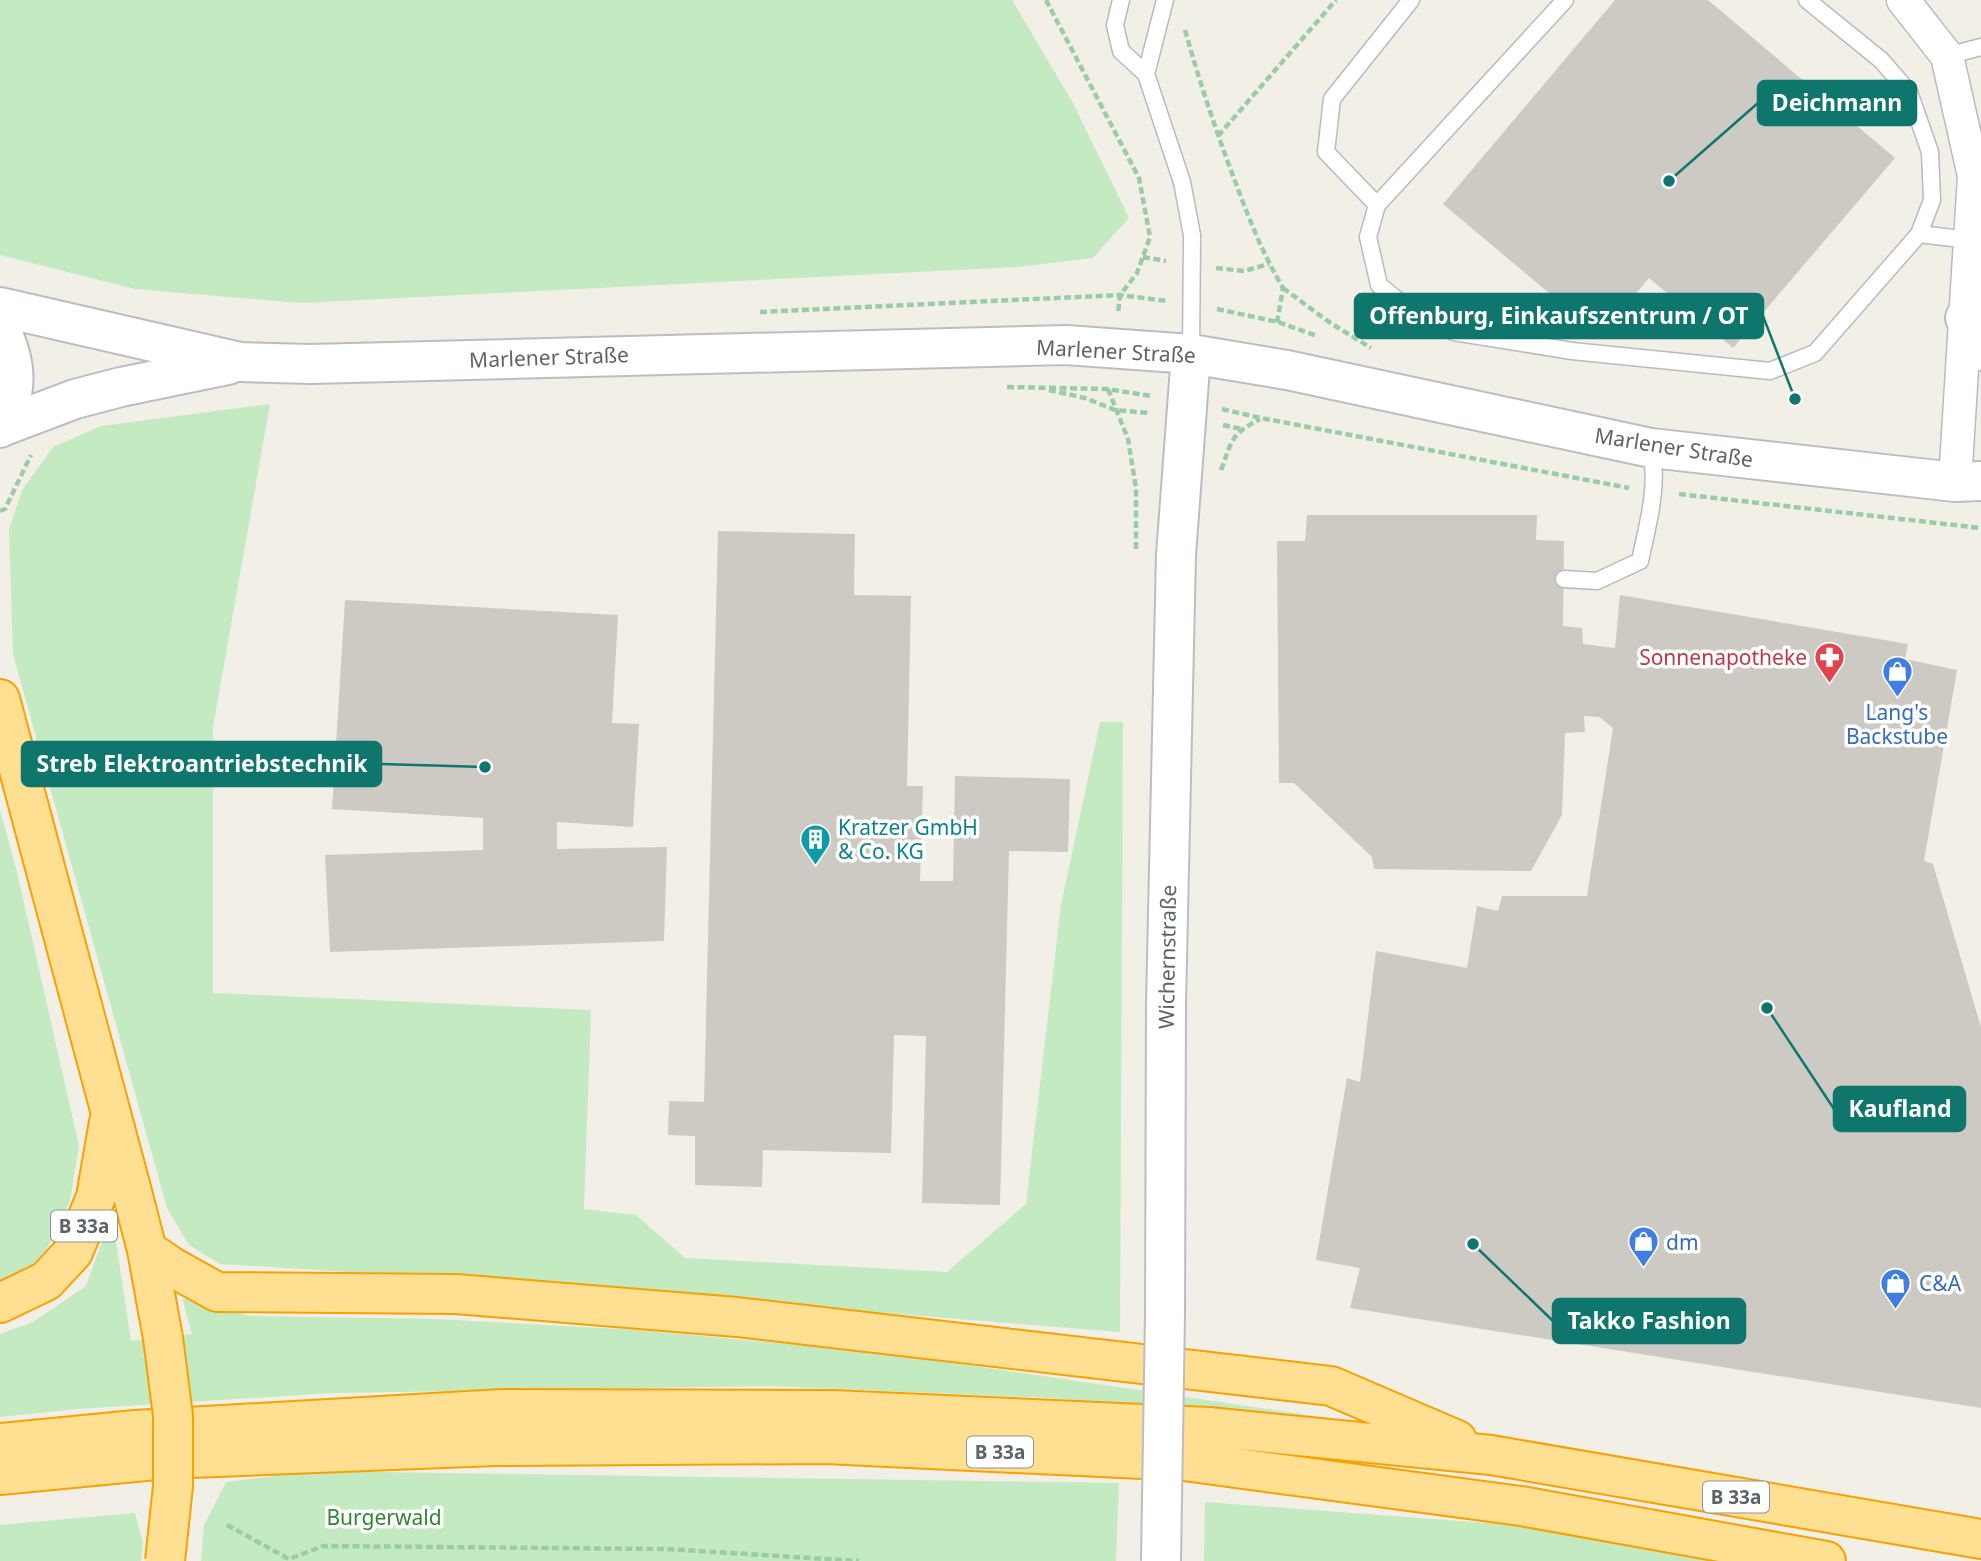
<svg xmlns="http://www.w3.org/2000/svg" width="1981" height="1561" font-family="'Noto Sans',sans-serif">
	<rect width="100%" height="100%" fill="#f2efe7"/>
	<!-- green -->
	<path fill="#c4eac2" d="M0,0h1012l61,103 56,115 -36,40 -76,9 -716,36 -166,-14 -135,-34z
		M270,404l-57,323v266l378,17 -7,199 52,6 49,43 262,14 79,-68 35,-299 39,-183h23l-3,610 -690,-55 -210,-13 -31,-19 -22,-37 -154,-554 -4,-124 13,-40 31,-43 48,-21z
		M0,810l17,62 62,274 -9,55 -24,49 -30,32 -16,7z
		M112,1215l19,126 61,-7 -10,-36 69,18 186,3 200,11 249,23 456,67 -293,-22 -279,-12 -437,7 -255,16 -78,8v-83l33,-12 53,-36z
		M315,1471l804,12 -3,78h-915l3,-36 22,-43z
		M1205,1502l321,24 212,35h-534z
		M135,1513l8,30 -2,18h-141v-36z"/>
	<!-- building -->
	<path fill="#cdcac4" d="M1615,0h93l187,158 -162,190 -84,-70 -49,58 -157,-132z
		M1307,515h230l-1,25 28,1 -1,85 19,2 1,16 32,4 5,-53 288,49 -3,15 52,11 -33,191 9,3 48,163v381l-631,-100 10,-40 -44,-8 31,-182 13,4 16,-131 91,17 10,-62 21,5 4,-15h85l26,-168 -14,-11 -15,-1 1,16 -20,1 -3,82 -31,56 -157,-2 -2,-12 -78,-74h-15l-2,-242h28z
		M718,531l137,3 -1,61 57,1 -4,190h16l-3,95h33l2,-105 115,3 -2,73 -59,-1 -9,354 -78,-2 4,-167 -32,-1 -3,118 -128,-3 -1,37 -67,-2v-49l-27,-1 1,-34 35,1z
		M345,600l273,15 -6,108 27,1 -6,103 -76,-5v27l110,-2 -3,94 -334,11 -5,-97 158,-5v-32l-151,-9z"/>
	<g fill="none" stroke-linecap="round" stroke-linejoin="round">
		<defs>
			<path id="lane" d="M1121,0l-6,25 6,26 25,23
				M1411,0l-79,99 -6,53 51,53 188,-205
				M1947,56l34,-9
				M1146,74l36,108 10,53 -1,119
				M1146,74l19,-74
				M1377,205l-9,32 11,48 40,33 35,14 118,19 198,20 45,-18 104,-119 13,-34 -2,-48 -21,-60 -28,-32 -74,-60
				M1919,234l51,6
				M1564,579l33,2 43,-20c8,-38 19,-75 11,-113"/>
			<path id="street" d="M1903,0l44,56 27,120 -19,306"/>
			<path id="secondary" d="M0,307l240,55 71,2 755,-19 125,9 96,16 364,78 304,34 26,-1
				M1965,318l16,33
				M0,328c18,37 18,63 0,100
				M1,427l74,-28 46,-12 107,-22
				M1165,1314l1,-310 10,-449 15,-201"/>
			<path id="highway" d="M0,699l132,493 15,58 16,88
				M147,1250l25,17 45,25 239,2 281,23 594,69 126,54
				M0,1303l46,-22 27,-29 23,-55 13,-75
				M0,1443l135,-13 367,-21 331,1 376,17 282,28 490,84
				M0,1475l166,-16 329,-13 330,-2 359,17 337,45 305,55"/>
		</defs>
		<!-- lane casing -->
		<use href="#lane" stroke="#b7babf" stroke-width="19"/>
		<!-- street casing -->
		<use href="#street" stroke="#b7babf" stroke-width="35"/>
		<!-- secondary casing -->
		<use href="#secondary" stroke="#babec4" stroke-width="42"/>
		<!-- highway casing -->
		<use href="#highway" stroke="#f9a100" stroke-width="42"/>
		<!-- path -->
		<path stroke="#9acda7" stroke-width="4.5" stroke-dasharray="7 3.5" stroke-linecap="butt" d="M1046,0l93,178 11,59 -13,36 -17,22 -2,19
			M1185,30c15,54 33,107 53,159 13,35 26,67 45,99l-6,35
			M1218,136l118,-136
			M1143,257l23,4
			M1216,268l28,3 25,-7
			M1283,288l46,34 42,26
			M1217,309l61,13 39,14
			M760,312l360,-17 47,6
			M1007,387l100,2 44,7
			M1108,389l20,50 8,49v62
			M1049,390l36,8 30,12 34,3
			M1222,409l39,9 368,70
			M1223,425l18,4
			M1221,470c12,-31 9,-35 39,-51
			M1679,494l302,34
			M0,511l5,-2 26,-54
			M227,1525l62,34 34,-13 344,3 192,12"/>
		<!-- lane -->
		<use href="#lane" stroke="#fff" stroke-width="16"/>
		<!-- street -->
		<use href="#street" stroke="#fff" stroke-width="32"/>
		<!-- secondary -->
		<use href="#secondary" stroke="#fff" stroke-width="38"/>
		<!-- highway -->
		<use href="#highway" stroke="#ffdf91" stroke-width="38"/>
		<defs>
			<path id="secondary-bridge" d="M1161,1561l4,-247"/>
			<path id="highway-bridge" d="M163,1338l10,78v70l-8,75"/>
		</defs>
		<!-- secondary-bridge casing -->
		<use href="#secondary-bridge" stroke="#babec4" stroke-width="42" stroke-linecap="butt"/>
		<!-- highway-bridge casing -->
		<use href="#highway-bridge" stroke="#f9a100" stroke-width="42" stroke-linecap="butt"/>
		<!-- secondary-bridge -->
		<use href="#secondary-bridge" stroke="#fff" stroke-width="38"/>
		<!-- highway-bridge -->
		<use href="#highway-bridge" stroke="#ffdf91" stroke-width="38"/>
	</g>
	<!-- icons -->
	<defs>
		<symbol id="pharmacy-pin" viewBox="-11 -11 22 30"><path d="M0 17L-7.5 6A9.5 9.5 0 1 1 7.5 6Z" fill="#e0444e" stroke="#fff"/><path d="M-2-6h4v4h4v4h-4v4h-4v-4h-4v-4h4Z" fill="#fff"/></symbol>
		<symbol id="shop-pin" viewBox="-11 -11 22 30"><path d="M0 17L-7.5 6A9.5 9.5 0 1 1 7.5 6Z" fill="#3f7fe0" stroke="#fff"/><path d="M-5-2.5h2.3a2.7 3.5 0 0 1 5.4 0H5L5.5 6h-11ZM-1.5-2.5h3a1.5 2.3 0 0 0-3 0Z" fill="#fff"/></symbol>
		<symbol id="building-pin" viewBox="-11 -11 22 30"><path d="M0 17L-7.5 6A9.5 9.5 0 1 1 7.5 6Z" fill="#0f9aa8" stroke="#fff"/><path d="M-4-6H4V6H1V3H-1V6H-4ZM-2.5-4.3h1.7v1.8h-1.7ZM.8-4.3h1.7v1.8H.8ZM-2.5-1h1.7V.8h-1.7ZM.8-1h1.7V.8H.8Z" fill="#fff"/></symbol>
	</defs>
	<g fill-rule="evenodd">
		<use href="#pharmacy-pin" x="1812" y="640" width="35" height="47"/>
		<use href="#shop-pin" x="1880" y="654" width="35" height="47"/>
		<use href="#building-pin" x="798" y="822" width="35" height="47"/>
		<use href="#shop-pin" x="1626" y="1224" width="35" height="47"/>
		<use href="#shop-pin" x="1878" y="1266" width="35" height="47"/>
	</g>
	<g text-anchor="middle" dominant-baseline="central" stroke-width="7" stroke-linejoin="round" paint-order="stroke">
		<!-- shield labels -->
		<g fill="#fff" stroke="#8e9296" stroke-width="2">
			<rect x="51" y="1210.5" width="66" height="31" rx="5"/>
			<rect x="967" y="1436.5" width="66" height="31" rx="5"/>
			<rect x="1703" y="1481.5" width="66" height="31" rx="5"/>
		</g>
		<g font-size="19" font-weight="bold" fill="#5e6369">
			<text x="84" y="1226">B 33a</text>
			<text x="1000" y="1452">B 33a</text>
			<text x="1736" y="1497">B 33a</text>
		</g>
		<!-- street labels -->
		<g font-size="21" fill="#5e6369" stroke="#fff">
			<text transform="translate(1116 351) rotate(3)">Marlener Straße</text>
			<text transform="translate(549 357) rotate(-2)">Marlener Straße</text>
			<text transform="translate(1674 447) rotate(9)">Marlener Straße</text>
			<text transform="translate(1167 957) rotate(-89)">Wichernstraße</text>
		</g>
		<!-- health labels -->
		<g font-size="21" fill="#be3a42" stroke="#fff" text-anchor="end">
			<text x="1807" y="657">Sonnenapotheke</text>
		</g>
		<!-- shop labels -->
		<g font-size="21" fill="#366cbe" stroke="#fff" text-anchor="start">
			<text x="1897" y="712" text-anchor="middle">Lang's<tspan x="1897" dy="24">Backstube</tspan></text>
			<text x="1666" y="1242">dm</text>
			<text x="1919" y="1283">C&amp;A</text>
		</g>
		<!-- culture labels -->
		<g font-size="21" fill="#0d838f" stroke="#fff" text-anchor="start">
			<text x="838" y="827">Kratzer GmbH<tspan x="838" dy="24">&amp; Co. KG</tspan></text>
		</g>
		<!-- park labels -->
		<g font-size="21" fill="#2f872f" stroke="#fff">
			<text x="384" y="1517">Burgerwald</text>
		</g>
	</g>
	<!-- callouts -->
	<path fill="none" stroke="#0f766e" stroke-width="2.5" d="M1669 181L1758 103M1795 399L1763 316M485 767L381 764M1767 1008L1834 1109M1473 1244L1553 1321"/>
	<g fill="#0f766e" stroke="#fff" stroke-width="2.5">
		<circle cx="1669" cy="181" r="7"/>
		<circle cx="1795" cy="399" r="7"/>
		<circle cx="485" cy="767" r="7"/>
		<circle cx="1767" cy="1008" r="7"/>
		<circle cx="1473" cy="1244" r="7"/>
	</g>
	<g fill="#0f766e" stroke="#0f766e" stroke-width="2.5">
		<rect x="1758" y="81" width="158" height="44" rx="7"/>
		<rect x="1355" y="294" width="408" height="44" rx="7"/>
		<rect x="22" y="742" width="359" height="44" rx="7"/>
		<rect x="1834" y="1087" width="131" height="44" rx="7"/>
		<rect x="1553" y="1299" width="192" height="44" rx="7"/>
	</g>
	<g font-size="23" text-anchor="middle" font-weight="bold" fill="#fff">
		<text x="1837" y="111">Deichmann</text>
		<text x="1559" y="324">Offenburg, Einkaufszentrum / OT</text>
		<text x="202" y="772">Streb Elektroantriebstechnik</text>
		<text x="1900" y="1117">Kaufland</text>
		<text x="1649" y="1329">Takko Fashion</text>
	</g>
</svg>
